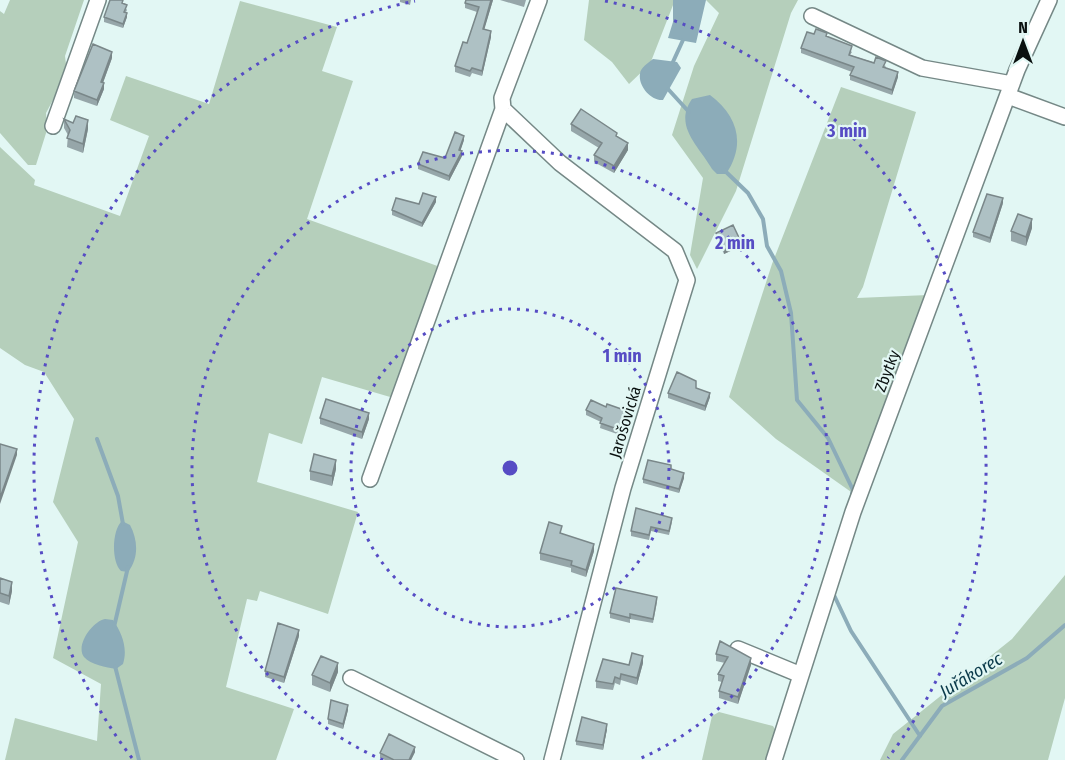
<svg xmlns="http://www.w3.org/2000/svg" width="1065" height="760" font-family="'Fira Sans Condensed',sans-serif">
	<rect width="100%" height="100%" fill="#e2f7f4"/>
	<!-- green -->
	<path fill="#b5cfbb" d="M10,0h74l-19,56 1,8 -12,34 -8,15 1,17 -11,35h-8l-28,-32v-122l4,3z
		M589,0h86l-25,64 -21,20 -17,-22 -28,-22z
		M706,0h92l-7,13 -55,178 -39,78 -7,-14 13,-77 -31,-43 22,-69 25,-53z
		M240,1l97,26 -15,44 31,10 -46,138 136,49 -46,131 -75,-22 -20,67 -33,-11 -12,49 101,30 -30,102 -68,-23 -3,10 -10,-2 -21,88 68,22 -18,51h-271l10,-42 82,23 4,-57 -48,-26 25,-116 -25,-40 21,-83 -30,-47 -19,-7 -25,-17v-201l35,33 -1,5 86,31 29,-80 -39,-16 16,-44 83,28z
		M841,87l75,25 -53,175 -6,11 71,-3 -74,199 -78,-55 -47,-42 43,-133z
		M1065,575v123l-17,62h-168l13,-26 119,-95z
		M719,712l54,14 3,5 -9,29h-65l10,-44z"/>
	<!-- water -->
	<path fill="#8cacb9" d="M673,0h33l-10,43 -28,-5 5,-16z
		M653,59l24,3 4,6 -18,32c-12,1 -25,-14 -23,-26 0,-6 8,-11 13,-15z
		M710,95c28,21 36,49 16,79h-9l-5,-5c-13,-23 -39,-43 -20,-70z
		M122,521l8,4c8,15 9,33 -2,47l-7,-1c-10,-10 -9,-41 1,-50z
		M105,619l8,1c9,13 15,28 10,44l-7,5c-10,-2 -25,-4 -32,-12 -9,-12 9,-36 21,-38z"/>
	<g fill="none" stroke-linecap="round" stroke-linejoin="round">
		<!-- stream -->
		<path stroke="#8cacb9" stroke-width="4" d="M672,64l11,-24
			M668,89l21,23
			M724,170l24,23 15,26 4,27 14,25 10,42 6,87 31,38 25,52 -1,4
			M97,439l21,57 5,28
			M833,593l18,38 69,105
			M114,627l14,-60
			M115,666l24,94
			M902,760l40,-54 85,-48 38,-33"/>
		<defs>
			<path id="minor" d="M539,0l-37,98 1,11 57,54 115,88 12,29 -64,208 -71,272
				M812,16l110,52 90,16
				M1008,96l57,21
				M53,126l45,-126
				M370,479l133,-370
				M738,649l63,26
				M351,678l165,82
				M774,760l79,-248 164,-442 32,-70"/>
		</defs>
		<!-- minor casing -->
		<use href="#minor" stroke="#758886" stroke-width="18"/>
		<!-- minor -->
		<use href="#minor" stroke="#fff" stroke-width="15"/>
	</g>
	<!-- wall -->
	<path fill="#96a6a9" d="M400,0h11l-1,5 -10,-3z
		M493,0l-9,29 7,8 -9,39 -10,-3 -2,4 -15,-5v-6l12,-23 10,-31 -12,-4v-5z
		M500,0h26l-2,7z
		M123,4l4,6 -1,2 1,5 -4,11 -19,-6v-5z
		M814,34l13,2 25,16 -2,3 36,11 -1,1 13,10 -6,18 -42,-15v-5l2,-3 -51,-19v-5z
		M112,58l-9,25 1,6 -7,17 -23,-8v-7z
		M64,119l24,10 -5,24 -16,-6 1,-12 -4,-7z
		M571,124l46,13 11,13 -14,23 -20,-11v-7l5,-7 -28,-17z
		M464,140l-4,11 2,5 -13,25 -31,-12v-5l27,-6z
		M436,202l-14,25 -30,-12v-5l27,-6z
		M1003,203l-13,40 -17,-6v-5z
		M1032,228l-6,18 -15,-5v-10z
		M716,233l25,13 -17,8 -8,-17z
		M696,388l14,9 -5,14 -37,-13v-5z
		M606,407l21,8 -7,20 -20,-7 1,-6 -15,-7v-5z
		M320,418l49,1 -7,20 -42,-15z
		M336,469l-4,17 -22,-6v-9z
		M671,469l13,9 -5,15 -36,-10v-4z
		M672,522l-3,13 -18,-4 -2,9 -18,-4v-5z
		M562,533l-1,1 33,17 -8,26 -15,-5v-4l-31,-8v-7z
		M0,578l12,13 -3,14 -9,-3z
		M657,602l-4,21 -23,-4v4l-20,-5v-5z
		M299,636l-15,47 -19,-6v-6z
		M720,641l31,24 -13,39 -19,-6v-7l3,-9 -4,-1v-7l7,-11 -9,-2v-7z
		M643,663l-6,22 -16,-5 -1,5 -5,-2 -2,7 -17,-2v-7l33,-16z
		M338,672l-8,20 -18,-7v-10z
		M348,710l-5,19 -15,-5v-5z
		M607,729l-4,21 -27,-5v-4z
		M415,752l-4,8h-26l-5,-2v-5z"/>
	<!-- shaded-wall -->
	<path fill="#7a8789" d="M491,0h2l-10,34v-5z
		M127,13v4l-4,11v-4z
		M491,31v6l-9,39v-5z
		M112,52v6l-11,30v-6z
		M898,72v5l-6,18v-5z
		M104,83v6l-7,17v-6z
		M88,120v9l-5,24v-9z
		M464,136v4l-5,15v-5z
		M628,143v7l-14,23v-7z
		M462,151v5l-13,25v-5z
		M436,197v5l-14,25v-4z
		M1003,198v5l-13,40v-5z
		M1032,219v9l-6,18v-9z
		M741,242v4l-17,8v-4z
		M710,393v4l-5,14v-5z
		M627,411v4l-7,20v-5z
		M369,413v6l-7,20v-7z
		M17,449v6l-17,49v-6z
		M336,460v9l-4,17v-10z
		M684,473v5l-5,15v-4z
		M594,544v7l-8,26v-7z
		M12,582v9l-3,14v-9z
		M299,630v6l-15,47v-6z
		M643,656v7l-6,22v-7z
		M751,658v7l-13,39v-7z
		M338,663v9l-8,20v-9z
		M348,705v5l-5,19v-5z
		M607,724v5l-4,21v-5z
		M415,747v5l-4,8h-2z"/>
	<!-- building -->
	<path fill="#aec1c4" stroke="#7a8789" stroke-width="1.5" d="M110,0h13l-1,3 5,2 -3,7 3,1 -4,11 -19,-7z
		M466,0h25l-8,29 8,2 -9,40 -10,-3 -2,3 -15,-5 8,-24 4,1 12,-36 -14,-4z
		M816,29l11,4 -1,3 26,10 -3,9 25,8 2,-6 10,4 -3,6 15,5 -6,18 -42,-15 4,-8 -53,-19 6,-16 7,2z
		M93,44l19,8 -11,30 3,1 -7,17 -23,-9z
		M581,109l36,24 -1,3 12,7 -14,23 -20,-11 8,-12 -31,-19z
		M76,116l12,4 -5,24 -16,-6 3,-8 -6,-11 9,4z
		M455,132l9,4 -5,14 3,1 -13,25 -31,-12 5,-12 22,6z
		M423,193l13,4 -14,26 -30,-13 4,-12 23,6z
		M987,194l16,4 -13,40 -17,-6z
		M1018,214l14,5 -6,18 -15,-6z
		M733,225l8,17 -17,8 -8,-17z
		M677,372l19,9v7l14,5 -5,13 -37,-13z
		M326,399l43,14 -7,19 -42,-14z
		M591,400l15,7 1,-3 20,7 -7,19 -20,-7 2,-5 -16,-8z
		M0,444l17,5 -17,49z
		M314,454l22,6 -4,16 -22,-5z
		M648,460l23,5v4l13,4 -5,16 -36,-10z
		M636,508l36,10 -3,13 -18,-4 -2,8 -18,-4z
		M549,522l13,4 -2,7 34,11 -8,26 -15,-5 1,-4 -32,-8z
		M0,578l12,4 -3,14 -9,-3z
		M616,588l41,9 -4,22 -23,-5v4l-20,-5z
		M278,623l21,7 -15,47 -19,-6z
		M720,641l31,17 -13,39 -19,-6 5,-15 -6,-2 10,-17 -12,-3z
		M632,653l11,3 -6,22 -16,-4 -1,5 -5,-2 -2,7 -17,-3 7,-22 26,6z
		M321,656l17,7 -8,20 -18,-8z
		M331,700l17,5 -5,19 -15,-5z
		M582,717l25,7 -4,21 -27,-4z
		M389,734l26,13 -6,13h-15l-14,-7z"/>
	<!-- distance rings -->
	<g fill="none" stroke="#564cc4" stroke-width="3" stroke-dasharray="3 6">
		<circle cx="510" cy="468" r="159"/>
		<path d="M383 760A318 318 0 1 1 637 760"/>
		<path d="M132 758A477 477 0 0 1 415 1M605 1A477 477 0 0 1 888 758"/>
	</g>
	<g text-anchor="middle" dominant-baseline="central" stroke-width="4.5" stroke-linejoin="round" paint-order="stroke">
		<!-- street labels -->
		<g font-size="16" fill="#0a1110" stroke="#e2f7f4">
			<text transform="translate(887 371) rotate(-69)">Zbytky</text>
			<text transform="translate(625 422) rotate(-73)">Jarošovická</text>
		</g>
		<!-- water labels -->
		<g font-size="18" font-style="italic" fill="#0c3b4b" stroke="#e2f7f4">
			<text transform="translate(971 675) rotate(-31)">Juřákorec</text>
		</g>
	</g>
	<circle cx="510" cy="468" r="9" fill="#564cc4" stroke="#e2f7f4" stroke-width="3"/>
	<g font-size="18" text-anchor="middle" font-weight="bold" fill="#564cc4" stroke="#e2f7f4" stroke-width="4.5" stroke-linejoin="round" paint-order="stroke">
		<text x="847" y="137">3 min</text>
		<text x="735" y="249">2 min</text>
		<text x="622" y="362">1 min</text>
	</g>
	<!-- north arrow -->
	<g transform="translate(1023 42)" stroke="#e2f7f4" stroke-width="4.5" paint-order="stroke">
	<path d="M0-4.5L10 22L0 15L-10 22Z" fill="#0a1110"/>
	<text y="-9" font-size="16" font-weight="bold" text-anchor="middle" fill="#0a1110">N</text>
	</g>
</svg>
